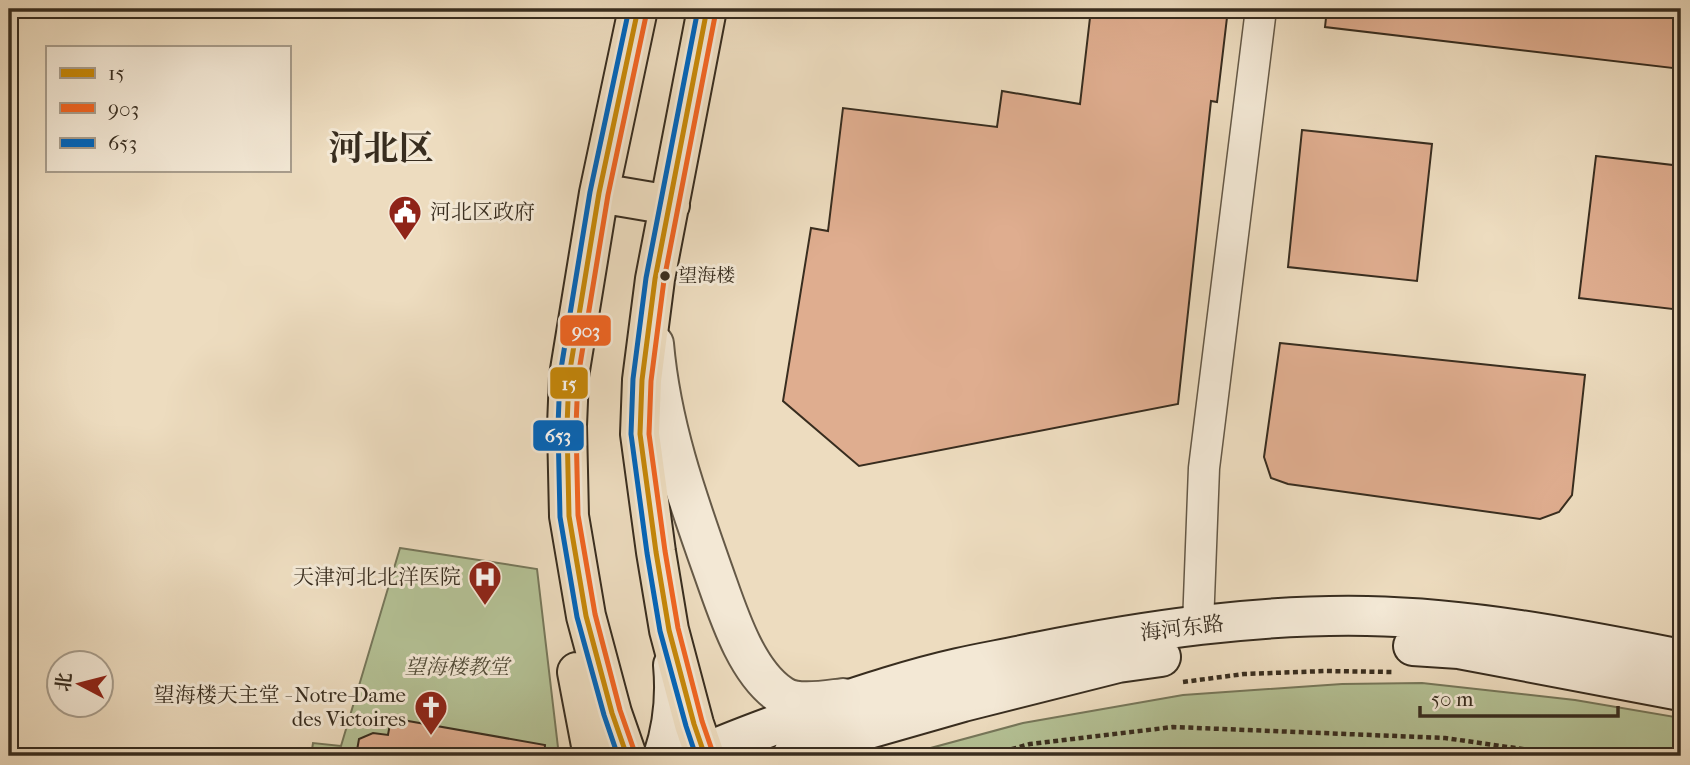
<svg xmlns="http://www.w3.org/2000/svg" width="1690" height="765" font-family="'IM FELL French Canon','Noto Serif SC',serif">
	<rect width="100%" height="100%" fill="#eddcbf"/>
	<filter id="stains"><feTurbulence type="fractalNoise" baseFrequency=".00286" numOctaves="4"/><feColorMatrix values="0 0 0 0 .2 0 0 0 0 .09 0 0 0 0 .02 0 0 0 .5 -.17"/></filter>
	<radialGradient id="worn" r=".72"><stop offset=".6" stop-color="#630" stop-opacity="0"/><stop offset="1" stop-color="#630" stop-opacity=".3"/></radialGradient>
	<!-- green -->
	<path fill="#b4c195" stroke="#76775a" stroke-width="2" d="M400,548l137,21 22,187h-248l2,-13 28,3z
		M1422,683l153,17 106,18v38h-780l122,-33 160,-28 159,-11z"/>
	<!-- water -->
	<path fill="#9eb9bd" stroke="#75817e" stroke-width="2" d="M1339,749l79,7h-338l54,-5z"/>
	<!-- building -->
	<path fill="#dfad8f" stroke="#382d1f" stroke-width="2" d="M1091,9h137l-11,93 -6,-1 -33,303 -319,62 -76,-65 28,-173 17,3 15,-123 154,19 5,-36 78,13z
		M1327,9h354v60l-356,-42z
		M1302,130l130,14 -15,137 -129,-14z
		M1596,156l85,10v144l-102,-12z
		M1280,343l305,32 -13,120 -13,17 -19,7 -252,-35 -17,-6 -7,-21z
		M391,718l154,27 -1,11h-188l3,-17 14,-6 15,2z"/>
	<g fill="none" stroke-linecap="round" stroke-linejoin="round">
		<defs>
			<path id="minor" d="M1198,625l6,-157 57,-459"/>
			<path id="tertiary" d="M654,344c7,80 32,151 59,227 14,39 32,100 68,124 15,11 45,5 62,3"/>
			<path id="secondary" d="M1413,646l46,3 222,42
				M663,756c10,-30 13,-59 10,-91
				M698,756c37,-17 75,-30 113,-44 48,-16 98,-33 147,-44 26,-6 52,-10 78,-16 109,-22 220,-38 331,-36 106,2 211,23 314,43
				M792,756l59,-22 112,-32 155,-39 43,-6"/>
			<path id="primary" d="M599,193l71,12
				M577,672l16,84
				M627,756l-15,-43 -26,-97 -17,-100 -2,-90 2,-50 30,-183 39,-184
				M705,756l-11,-32 -25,-94 -13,-78 -16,-118 2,-54 13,-101 52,-270"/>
		</defs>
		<!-- minor casing -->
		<use href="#minor" stroke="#655947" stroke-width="33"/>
		<!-- tertiary casing -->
		<use href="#tertiary" stroke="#655947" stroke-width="42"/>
		<!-- secondary casing -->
		<use href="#secondary" stroke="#382d1f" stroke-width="42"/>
		<!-- primary casing -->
		<use href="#primary" stroke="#382d1f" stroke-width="42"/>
		<!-- path -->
		<path stroke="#382d1f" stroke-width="4.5" stroke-dasharray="5 3.5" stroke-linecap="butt" d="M1183,682l61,-8 82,-3 68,1
			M987,756l43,-12 143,-17 272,11 126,18"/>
		<!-- minor -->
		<use href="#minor" stroke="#f3e8d5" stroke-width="30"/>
		<!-- tertiary -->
		<use href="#tertiary" stroke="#f3e8d5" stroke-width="38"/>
		<!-- secondary -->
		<use href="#secondary" stroke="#f3e8d5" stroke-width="38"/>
		<!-- primary -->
		<use href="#primary" stroke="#eddcbf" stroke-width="38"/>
		<defs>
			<path id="bus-1" d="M627,756l-15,-43 -26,-97 -17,-100 -2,-90 2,-50 30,-183 39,-184
				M705,756l-11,-32 -25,-94 -13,-78 -16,-118 2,-54 13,-101 52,-270"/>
			<path id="bus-2" d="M635,753l-15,-43 -25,-96 -17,-99 -2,-89 2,-49 30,-182 39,-184
				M713,753l-11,-32 -24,-93 -13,-77 -16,-117 2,-53 13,-101 52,-269"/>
			<path id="bus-3" d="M618,756l-14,-41 -27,-98 -17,-100 -2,-91 2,-51 30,-183 39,-183
				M696,756l-10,-30 -26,-95 -13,-78 -16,-119 2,-55 13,-101 52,-269"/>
		</defs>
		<!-- bus-1 casing -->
		<use href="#bus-1" stroke="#f3e8d5" stroke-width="10"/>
		<!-- bus-2 casing -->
		<use href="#bus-2" stroke="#f3e8d5" stroke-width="10"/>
		<!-- bus-3 casing -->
		<use href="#bus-3" stroke="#f3e8d5" stroke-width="10"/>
		<!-- bus-1 -->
		<use href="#bus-1" stroke="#c78808" stroke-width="5"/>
		<!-- bus-2 -->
		<use href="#bus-2" stroke="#f26522" stroke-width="5"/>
		<!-- bus-3 -->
		<use href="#bus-3" stroke="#0065bd" stroke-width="5"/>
	</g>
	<!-- icons -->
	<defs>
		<symbol id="civic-pin" viewBox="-11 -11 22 30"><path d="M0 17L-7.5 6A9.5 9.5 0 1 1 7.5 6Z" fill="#8f2418" stroke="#f3e8d5"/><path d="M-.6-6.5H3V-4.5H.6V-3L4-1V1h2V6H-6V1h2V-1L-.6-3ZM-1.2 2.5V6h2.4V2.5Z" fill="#fff"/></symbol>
		<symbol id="hospital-pin" viewBox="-11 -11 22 30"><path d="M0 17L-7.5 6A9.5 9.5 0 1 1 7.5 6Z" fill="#8f2418" stroke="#f3e8d5"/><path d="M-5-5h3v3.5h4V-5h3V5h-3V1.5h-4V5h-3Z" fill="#fff"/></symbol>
		<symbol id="church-pin" viewBox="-11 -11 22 30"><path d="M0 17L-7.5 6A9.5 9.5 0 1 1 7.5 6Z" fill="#8f2418" stroke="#f3e8d5"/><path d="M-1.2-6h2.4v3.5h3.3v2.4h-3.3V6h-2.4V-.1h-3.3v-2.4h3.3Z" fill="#fff"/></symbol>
	</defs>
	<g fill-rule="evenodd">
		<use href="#civic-pin" x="386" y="193" width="38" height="52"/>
		<use href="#hospital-pin" x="466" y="558" width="38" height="52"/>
		<use href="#church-pin" x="412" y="688" width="38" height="52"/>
	</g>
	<!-- markers -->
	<circle fill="#382d1f" stroke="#f3e8d5" stroke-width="2.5" cx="665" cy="276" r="6"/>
	<g text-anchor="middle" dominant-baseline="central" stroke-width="6" stroke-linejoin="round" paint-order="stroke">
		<!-- bus labels -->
		<g font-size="19" fill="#382d1f" stroke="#f3e8d5" text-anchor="start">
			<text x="678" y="276">望海楼</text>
		</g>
		<!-- poi labels -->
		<g font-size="21" fill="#382d1f" stroke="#f3e8d5" text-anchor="end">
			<text x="430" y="212" text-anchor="start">河北区政府</text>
			<text x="461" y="577">天津河北北洋医院</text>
			<text x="406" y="695">望海楼天主堂 - Notre-Dame<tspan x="406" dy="24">des Victoires</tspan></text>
		</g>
		<!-- street labels -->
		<g font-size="21" fill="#382d1f" stroke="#f3e8d5">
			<text transform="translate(1182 628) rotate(-7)">海河东路</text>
		</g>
		<!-- park labels -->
		<g font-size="21" font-style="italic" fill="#514b37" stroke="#f3e8d5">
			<text x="457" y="667">望海楼教堂</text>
		</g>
		<!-- town labels -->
		<g font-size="35" font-weight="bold" fill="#382d1f" stroke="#f3e8d5">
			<text x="381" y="148">河北区</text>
		</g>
	</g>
	<g stroke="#f3e8d5" stroke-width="2.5">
		<rect x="559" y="314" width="53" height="33" rx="7" fill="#f26522"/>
		<rect x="549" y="366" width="40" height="34" rx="7" fill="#c78808"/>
		<rect x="532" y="419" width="53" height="33" rx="7" fill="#0065bd"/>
	</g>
	<g font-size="19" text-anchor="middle" font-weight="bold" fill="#fff">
		<text x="586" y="337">903</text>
		<text x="569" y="390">15</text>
		<text x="558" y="442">653</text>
	</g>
	<!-- margin -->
	<rect width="1690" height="765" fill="none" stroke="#eddcbf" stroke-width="35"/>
	<rect x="10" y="10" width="1669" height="744" fill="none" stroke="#382d1f" stroke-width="3.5"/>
	<rect x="18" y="18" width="1655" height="730" fill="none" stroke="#382d1f" stroke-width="2"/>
	<!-- legend -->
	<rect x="46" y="46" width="245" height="126" fill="#f3e8d5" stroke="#a89d8c" stroke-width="2"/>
	<rect x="60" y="68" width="35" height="10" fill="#c78808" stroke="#a89d8c" stroke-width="2"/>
	<text x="108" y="80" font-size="21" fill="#382d1f">15</text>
	<rect x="60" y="103" width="35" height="10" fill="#f26522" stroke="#a89d8c" stroke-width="2"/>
	<text x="108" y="116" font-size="21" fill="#382d1f">903</text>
	<rect x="60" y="138" width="35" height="10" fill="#0065bd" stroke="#a89d8c" stroke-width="2"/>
	<text x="108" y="150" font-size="21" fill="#382d1f">653</text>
	<!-- north arrow -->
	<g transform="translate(80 684) rotate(277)"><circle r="33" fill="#f3e8d5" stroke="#a89d8c" stroke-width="2"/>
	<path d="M0-5L12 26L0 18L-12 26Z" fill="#8f2418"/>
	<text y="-10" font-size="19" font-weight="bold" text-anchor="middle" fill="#382d1f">北</text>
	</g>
	<!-- scale -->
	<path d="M1420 706v10h198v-10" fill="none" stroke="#382d1f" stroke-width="3.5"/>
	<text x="1431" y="706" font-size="21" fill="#382d1f" stroke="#f3e8d5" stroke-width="5" paint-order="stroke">50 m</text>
	<rect width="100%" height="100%" filter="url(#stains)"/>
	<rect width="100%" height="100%" fill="url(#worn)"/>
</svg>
